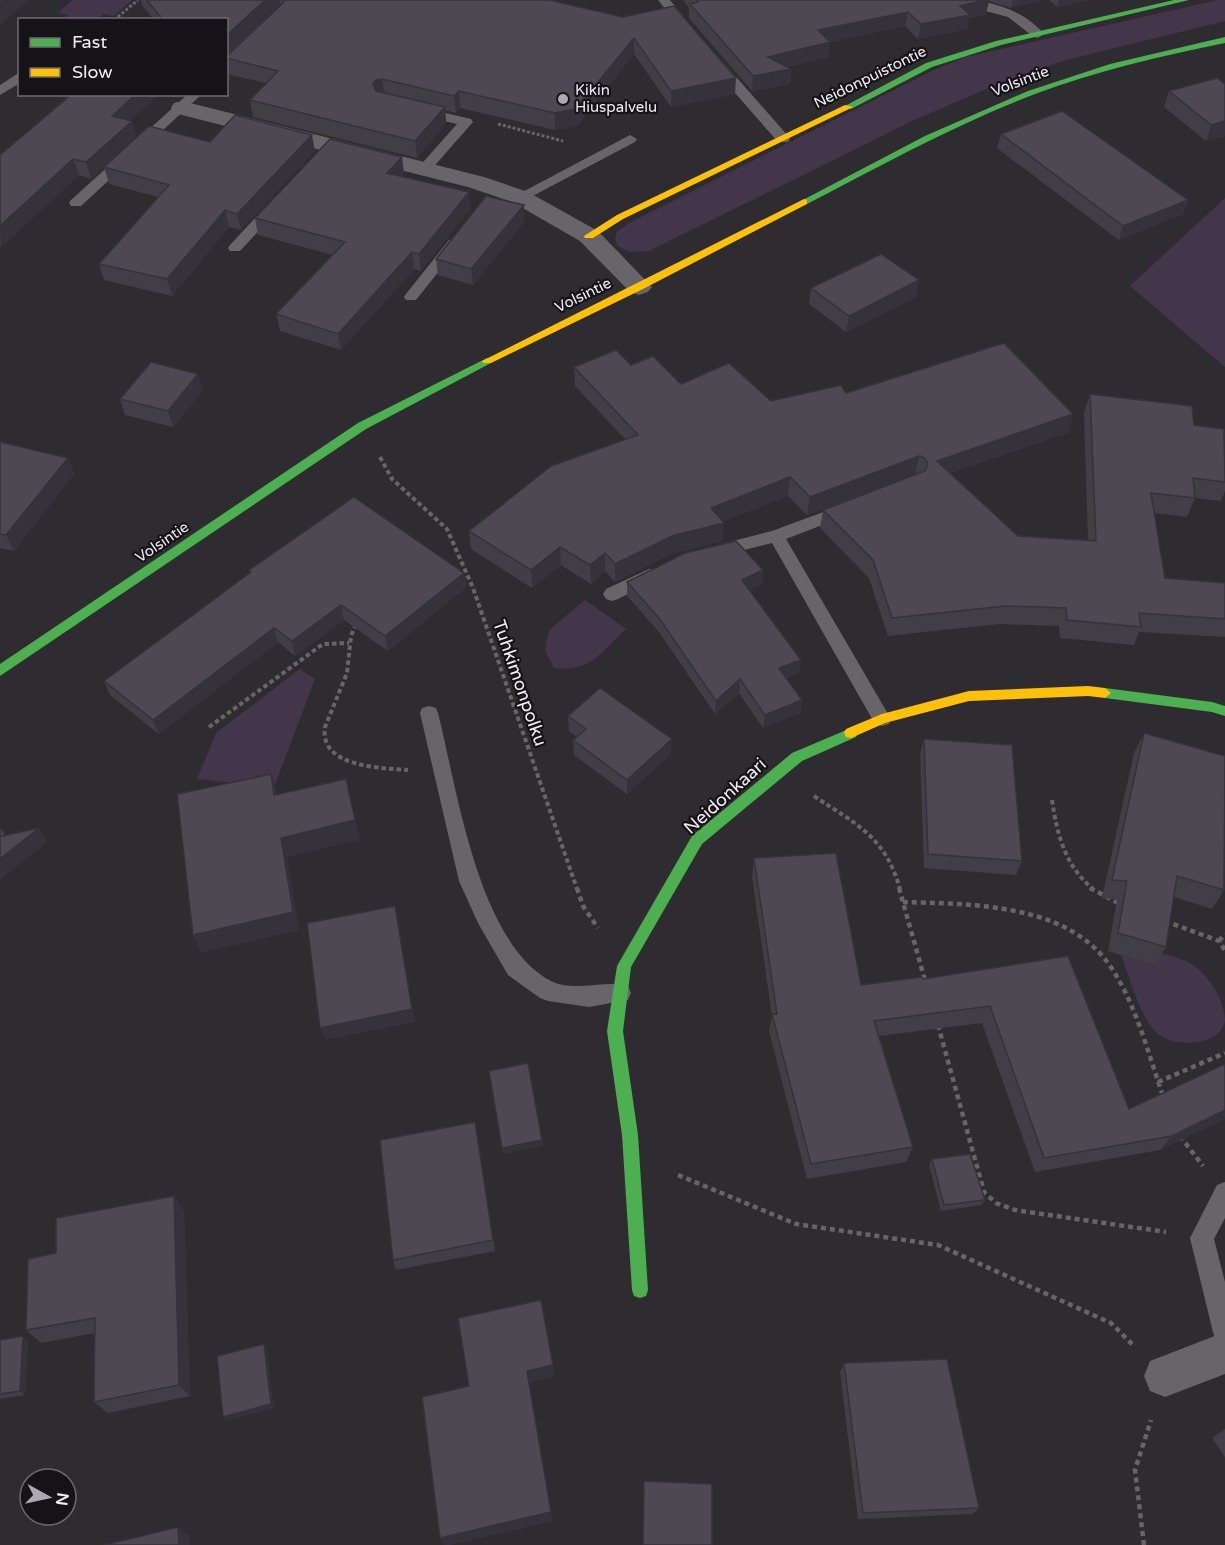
<svg xmlns="http://www.w3.org/2000/svg" width="1225" height="1545" font-family="'Varela Round',sans-serif">
	<rect width="100%" height="100%" fill="#2f2c31"/>
	<!-- green -->
	<path fill="#43364b" d="M73,0h59l-18,16 -10,-2 -7,5h-34l5,-4 -10,-2z
		M1218,0h7v21l-159,39 -66,23 -88,38 -263,130 -19,1 -12,-6 -3,-7 2,-7 12,-9 305,-153 32,-13z
		M1225,198v169l-95,-81z
		M585,600l41,29c-25,23 -35,43 -72,39l-9,-18 4,-20z
		M300,669l15,10 -41,108 -77,-8 19,-46z
		M1157,952c10,3 21,5 31,10 18,9 37,37 37,59 -5,25 -50,27 -67,13 -18,-16 -28,-56 -37,-79l34,10z"/>
	<g fill="none" stroke-linecap="round" stroke-linejoin="round">
		<!-- path-far2 -->
		<path stroke="#676568" stroke-width="3" stroke-dasharray="3 2" stroke-linecap="butt" d="M114,20l24,-20
			M498,124l65,17"/>
		<!-- path-far1 -->
		<path stroke="#676568" stroke-width="4" stroke-dasharray="4.5 3" stroke-linecap="butt" d="M380,457l12,22 55,50 26,59 104,301
			M356,624l-5,12 -4,37 -22,54c-6,40 55,41 83,43
			M209,727l114,-83 26,-1
			M814,796c43,29 71,40 86,93
			M1052,800c5,34 13,66 41,89"/>
		<!-- path -->
		<path stroke="#676568" stroke-width="4.5" stroke-dasharray="5 4" stroke-linecap="butt" d="M577,888l6,18 15,22
			M899,888l27,96
			M1090,888l32,17
			M903,902c64,2 156,1 201,56 29,35 44,95 59,138
			M1165,921l54,20 6,9
			M1219,941l6,-7
			M938,1025l46,167 12,11 19,7 151,22
			M1158,1082l67,-29
			M1180,1136l23,30
			M678,1175l118,49 142,21 173,78 23,23
			M1144,1545l-9,-75 16,-50"/>
		<!-- lane -->
		<path fill="#676569" fill-rule="evenodd" d="M658,0h12l23,28 -2,3h-8z
			M962,0c29,0 63,11 82,34l-6,4 -4,-1 -26,-20 -41,-11z
			M719,62l5,1 64,73 2,3 -2,3h-10l-64,-73 -1,-3z
			M20,72v11l-20,12v-10z
			M188,94h14l-121,112h-10l-2,-3 2,-3z
			M420,107l51,12 2,3 -44,50 -5,1 -7,-4 40,-45 -42,-10 -2,-3z
			M630,135l7,4 -2,3 -110,58h-10l-2,-3z
			M273,203l7,4 -2,3 -38,41h-10l-2,-3 2,-3 38,-41z
			M454,239l5,1 2,3 -2,3 -43,54h-10l-2,-3 2,-3 43,-54z
			M845,504l6,2 2,4 -2,4 -65,25 105,180 -2,5 -7,2 -7,-2 -103,-181 -56,14 -6,-2 -3,-4 3,-4 62,-16z
			M649,569l6,1 3,5 -3,5 -37,19 -6,2 -6,-2 -3,-5 3,-5z
			M429,706l7,2 2,5c19,75 40,230 113,268 23,12 57,-2 77,5l3,7 -3,7 -39,7 -41,-6 -8,-3 -32,-23 -30,-52 -19,-42 -39,-168 2,-5z
			M1225,1182v36l-11,21 11,43v62l-9,-3 -3,-9 -23,-94 27,-53z"/>
		<!-- street -->
		<path fill="#676569" fill-rule="evenodd" d="M182,101l302,76 44,15 70,39 54,56 -4,5 -9,3 -9,-3 -50,-51 -68,-39 -44,-15 -294,-74 -3,-5 3,-5z
			M1225,1332v42l-60,23 -15,-6 -6,-15 6,-15z"/>
		<!-- fast -->
		<path fill="#4caf50" fill-rule="evenodd" d="M1174,0h15l-188,45 -69,22 -81,42 -8,-2 83,-44 70,-22z
			M1225,37v6c-64,13 -129,28 -190,51 -79,30 -153,71 -228,110l-8,-2 126,-66 103,-45 82,-27z
			M487,358l5,3 -1,2 -125,66 -366,247v-12l358,-241z
			M1105,688l107,14 13,4v10l-13,-4 -107,-14 -6,-5z
			M851,728l5,1 2,4 -2,4 -54,24 -100,83 -71,123 -8,64 15,104 10,155 -2,6 -6,2 -6,-2 -2,-6 -10,-155 -15,-104 10,-65 75,-130 100,-83z"/>
		<!-- slow -->
		<path fill="#ffc107" fill-rule="evenodd" d="M845,105l8,2 -230,112 -30,19h-8l-1,-2 33,-21z
			M804,199l3,1v4l-164,85 -152,74h-8l-1,-2z
			M1088,686l17,2 6,5 -6,5 -17,-2 -119,5 -84,22 -34,15 -5,-1 -2,-4 2,-4 36,-15 87,-23z"/>
	</g>
	<!-- wall -->
	<path fill="#423e46" fill-rule="evenodd" d="M141,0h408l74,17 112,77 -64,13 -37,-53 -57,72 -22,4 -95,-22 -4,5 -11,-3 1,14 -29,34 -164,-41 -3,-17 16,-17 -40,-9v-54h-72l-12,-15zM274,10h1l-48,45z
		M683,0h361l-33,8 -22,-7 -3,13 -17,4 -2,11 -49,10 -13,-13 -75,16 -2,15 -41,10 4,2 -1,15 -38,7 -63,-73v-10z
		M1049,0h39l-31,7z
		M1169,91l56,45 -19,5 -42,-34z
		M72,94h87l-29,26 2,1 4,16 74,5 105,9 -74,79 -12,-3 -57,69 -68,-16 -5,-16 59,-67 -49,-13 -5,-17 -13,12 -12,-4 -79,72v-92z
		M1001,134l187,66 -5,14 -64,26 -122,-92z
		M404,173l-3,3 70,32 -50,63 -7,-2 -73,81 -61,-19 -4,-17 57,-59 -75,-20 -3,-17z
		M525,221l-52,64 -35,-10 -2,-16z
		M919,280l-3,17 -70,35 -37,-28 2,-16z
		M631,365l50,19 90,17 75,-8 227,21 -6,19 -117,40 68,63 70,4 -4,-127 6,-19 104,31 31,12v54l-4,10 -26,-3 -8,19 -33,-4 11,65 60,5v54l-86,-5 -5,13 -74,-7 -1,-12 -60,-2 -111,12 -19,-58 -49,-50 3,-18 63,-24 -79,29 -19,-19 -65,25v20l-52,13 -56,28 -10,-11 -14,13 -30,-19 -29,23 -61,-39 -2,-18 156,-92 -50,-53 -1,-19z
		M203,390l-30,37 -48,-12 -5,-16z
		M0,442l68,16 6,16 -60,77 -14,-3z
		M249,570l215,3 2,14 -78,64 -44,-31 -49,36 -17,-14 -119,92 -49,-39 -6,-14 146,-108z
		M763,570l-1,14 -13,6 50,83 -12,5 15,22 -2,13 -37,15 -24,-35 -24,21 -56,-82 -32,-36v-14z
		M568,716l103,38 -44,40 -53,-39 -1,-15 4,-3 -8,-6z
		M1144,733l80,157 -12,19 -38,-12 -8,50 -11,18 -47,-14 9,-51 -15,-2 32,-145z
		M924,739l98,122 -6,14 -92,-7 -4,-115z
		M754,858l107,127 62,-6 145,-23 61,153 96,-45v55l-65,31 -125,22 -53,-149 -103,13 34,111 -7,15 -99,17 -38,-148 3,-15 -20,-139z
		M475,1122l20,129 -99,19 -3,-10z
		M932,1159l53,41 -4,5 -40,6 -12,-46z
		M174,1196l10,16 6,184 -82,17 -14,-11 1,-69 -54,10 -15,-13 30,-77z
		M23,1336l5,5 -3,54 -25,4v-59z
		M844,1363l135,145 -7,6 -114,5 -18,-147z
		M1225,1429v28l-13,-19z"/>
	<!-- shaded-wall -->
	<path fill="#363239" d="M5,0h23v1l-28,24v-21z
		M265,0h15l1,9 -7,1 -48,45v-19z
		M985,0h4l-3,14 -17,4 -2,11 -49,10 3,-15 39,-18z
		M1013,0h31l-33,8z
		M1059,0h29l-31,7z
		M908,12l-3,14 -89,19 2,-15z
		M634,38v16l-57,72 -22,4v-17z
		M830,42l-2,15 -61,15 1,-15z
		M791,69l-1,15 -38,7 1,-15z
		M736,78l-1,16 -64,13v-16z
		M382,79l3,17 -6,1 -6,-13 3,-4z
		M459,91l1,17 -4,5 -2,-17z
		M136,94h23l-43,38 -4,-16z
		M445,107l1,17 -29,34 -2,-17z
		M132,121l4,17 -45,41 -5,-17z
		M1225,121v15l-19,5 5,-16z
		M312,135l3,16 -74,79 -4,-16z
		M402,157l2,16 -14,16 -3,-16z
		M73,159l6,16 -78,73 -1,-22z
		M469,192l2,16 -50,63 -2,-17z
		M1188,200l-5,14 -64,26 4,-14z
		M524,205l1,16 -52,64 -2,-16z
		M225,210l4,17 -57,69 -5,-17z
		M412,252l2,17 -73,81 -3,-16z
		M919,280l-3,17 -70,35 3,-16z
		M198,374l5,16 -30,37 -5,-16z
		M1073,414l-6,19 -134,46 4,-18z
		M919,456l-4,19 -108,40 3,-18z
		M68,458l6,16 -60,77 -8,-16z
		M790,477l-2,19 -79,30 2,-18z
		M724,523l-1,18 -52,13 -56,28v-18l57,-28z
		M560,547l1,18 -29,23 -1,-18z
		M605,553v18l-14,13 -1,-19z
		M763,570l-1,14 -22,10 2,-14z
		M464,573l2,14 -78,64 -3,-15z
		M341,605l3,15 -49,36 -3,-15z
		M274,628l4,14 -119,92 -6,-14z
		M801,660l-2,13 -21,9 1,-14z
		M740,679l-1,14 -24,21 1,-13z
		M802,700l-2,13 -37,15 2,-13z
		M672,739l-1,15 -44,40v-14z
		M271,774l6,19 4,22 -7,-20z
		M346,779l14,61 -73,17 12,73 -98,23 -8,-18 88,-97z
		M39,828l8,14 -47,38v-21z
		M395,906l3,14 17,102 -90,18 -5,-12z
		M1225,1110v9l-65,31 12,-14z
		M542,1140l1,6 -40,8 -1,-6z
		M174,1196l10,16 6,184 -11,-11z
		M23,1336l5,5 -3,54 -5,-4z
		M264,1344l3,5 7,59 -48,13 -3,-4z
		M553,1365l2,12 -26,6 24,138 -103,24h-6l-4,-7 87,-167z
		M178,1527l12,9v9h-11z"/>
	<!-- building -->
	<path fill="#4d4851" stroke="#363239" stroke-width="1.5" d="M0,0h5l-5,4z
		M147,0h118l-39,36v-16h-65l1,-1z
		M284,0h265l74,17 51,-11 62,72 -65,13 -37,-53 -58,71 -21,4 -96,-22 -5,5 -72,-17 -6,1 -3,4 3,7 69,16 -30,34 -165,-41 28,-29 -52,-13v-3h2l55,-52z
		M696,0h289l-25,6 10,9 -49,9 -13,-12 -90,18 12,12 -62,15 23,12 -38,7 -63,-72 8,-2z
		M1217,78l8,6v37l-14,4 -42,-34z
		M72,94h64l-24,22 20,5 -46,41 -13,-3 -73,67v-71z
		M1062,111l126,89 -65,26 -122,-92z
		M235,115l77,20 -75,79 -12,-4 -58,69 -68,-15 70,-79 -65,-18 45,-41 61,16z
		M330,139l72,18 -15,16 82,19 -50,62 -7,-2 -74,82 -62,-20 69,-72 -90,-24z
		M486,196l38,9 -53,64 -35,-10z
		M881,254l38,26 -70,36 -38,-28z
		M1004,343l69,71 -136,47 81,75 78,5 -6,-147 102,12 2,19 30,4 1,53 -32,-4 2,20 -44,-5 14,85 60,5v36l-86,-6 2,14 -74,-7 -1,-12 -61,-2 -113,12 -19,-58 -50,-50 102,-39 3,-7 -3,-6 -6,-2 -109,41 -20,-20 -79,31 13,15 -52,13 -57,28 -10,-11 -15,12 -30,-18 -29,23 -62,-39 82,-65 87,-31 -64,-68 42,-17 15,15 22,-9 28,28 48,-21 42,38 70,-16 5,8z
		M151,362l47,12 -30,37 -48,-12z
		M0,442l68,16 -62,77 -6,-1z
		M354,497l110,76 -79,63 -44,-31 -49,36 -18,-13 -121,92 -49,-39 147,-109 -2,-2z
		M736,541l27,29 -21,10 59,80 -22,8 23,32 -37,15 -25,-36 -24,22 -57,-83 -32,-36 58,-29z
		M600,688l72,51 -45,41 -54,-40 13,-11 -18,-13z
		M1144,733l81,23 -1,134 -47,-14 -11,71 -48,-14 9,-52 -15,-1z
		M924,739l88,6 10,116 -94,-7z
		M271,774l3,21 72,-16 9,41 -74,18 12,74 -100,23 -16,-141z
		M0,828l5,5 -3,3 37,-8 -39,31z
		M836,853l25,132 61,-8 1,2 145,-23 61,153 96,-45v46l-53,26 -128,22 -54,-152 -116,15 39,126 -102,17 -39,-150h5l-23,-156z
		M395,906l17,103 -92,19 -13,-105z
		M528,1063l14,77 -40,8 -13,-77z
		M475,1122l18,118 -100,20 -13,-120z
		M970,1154l15,46 -41,5 -12,-46z
		M174,1196l5,189 -85,17 1,-84 -69,12 2,-71 28,-6v-35z
		M541,1300l12,65 -26,6 24,141 -111,26 -18,-141 47,-11 -11,-68z
		M23,1336l-3,55 -20,3v-54z
		M264,1344l7,60 -48,13 -6,-61z
		M947,1359l32,149 -116,5 -19,-150z
		M644,1481l68,3v61h-69z
		M178,1527l1,18h-75z"/>
	<!-- markers -->
	<circle fill="#ada9b0" stroke="#161318" stroke-width="2" cx="563" cy="99" r="6"/>
	<g text-anchor="middle" dominant-baseline="central" stroke-width="4.5" stroke-linejoin="round" paint-order="stroke">
		<!-- far-street labels -->
		<g font-size="15" fill="#f1edf4" stroke="#161318">
			<text transform="translate(870 77) rotate(-26)">Neidonpuistontie</text>
			<text transform="translate(1020 81) rotate(-21)">Volsintie</text>
			<text transform="translate(583 295) rotate(-26)">Volsintie</text>
			<text transform="translate(162 542) rotate(-34)">Volsintie</text>
		</g>
		<!-- far-poi labels -->
		<g font-size="15" fill="#f1edf4" stroke="#161318" text-anchor="start">
			<text x="575" y="90">Kikin<tspan x="575" dy="17">Hiuspalvelu</tspan></text>
		</g>
		<!-- street labels -->
		<g font-size="18" fill="#f1edf4" stroke="#161318">
			<text transform="translate(520 683) rotate(71)">Tuhkimonpolku</text>
			<text transform="translate(725 796) rotate(-42)">Neidonkaari</text>
		</g>
	</g>
	<!-- legend -->
	<rect x="18" y="18" width="210" height="78" fill="#161318" stroke="#6e6a70" stroke-width="1.5"/>
	<rect x="30" y="38" width="30" height="9" fill="#4caf50" stroke="#6e6a70" stroke-width="1.5"/>
	<text x="72" y="48" font-size="18" fill="#f1edf4">Fast</text>
	<rect x="30" y="68" width="30" height="9" fill="#ffc107" stroke="#6e6a70" stroke-width="1.5"/>
	<text x="72" y="78" font-size="18" fill="#f1edf4">Slow</text>
	<!-- north arrow -->
	<g transform="translate(48 1497) rotate(98)"><circle r="28" fill="#161318" stroke="#6e6a70" stroke-width="1.5"/>
	<path d="M0-4.5L10 22L0 15L-10 22Z" fill="#ada9b0"/>
	<text y="-9" font-size="16" font-weight="bold" text-anchor="middle" fill="#f1edf4">N</text>
	</g>
</svg>
